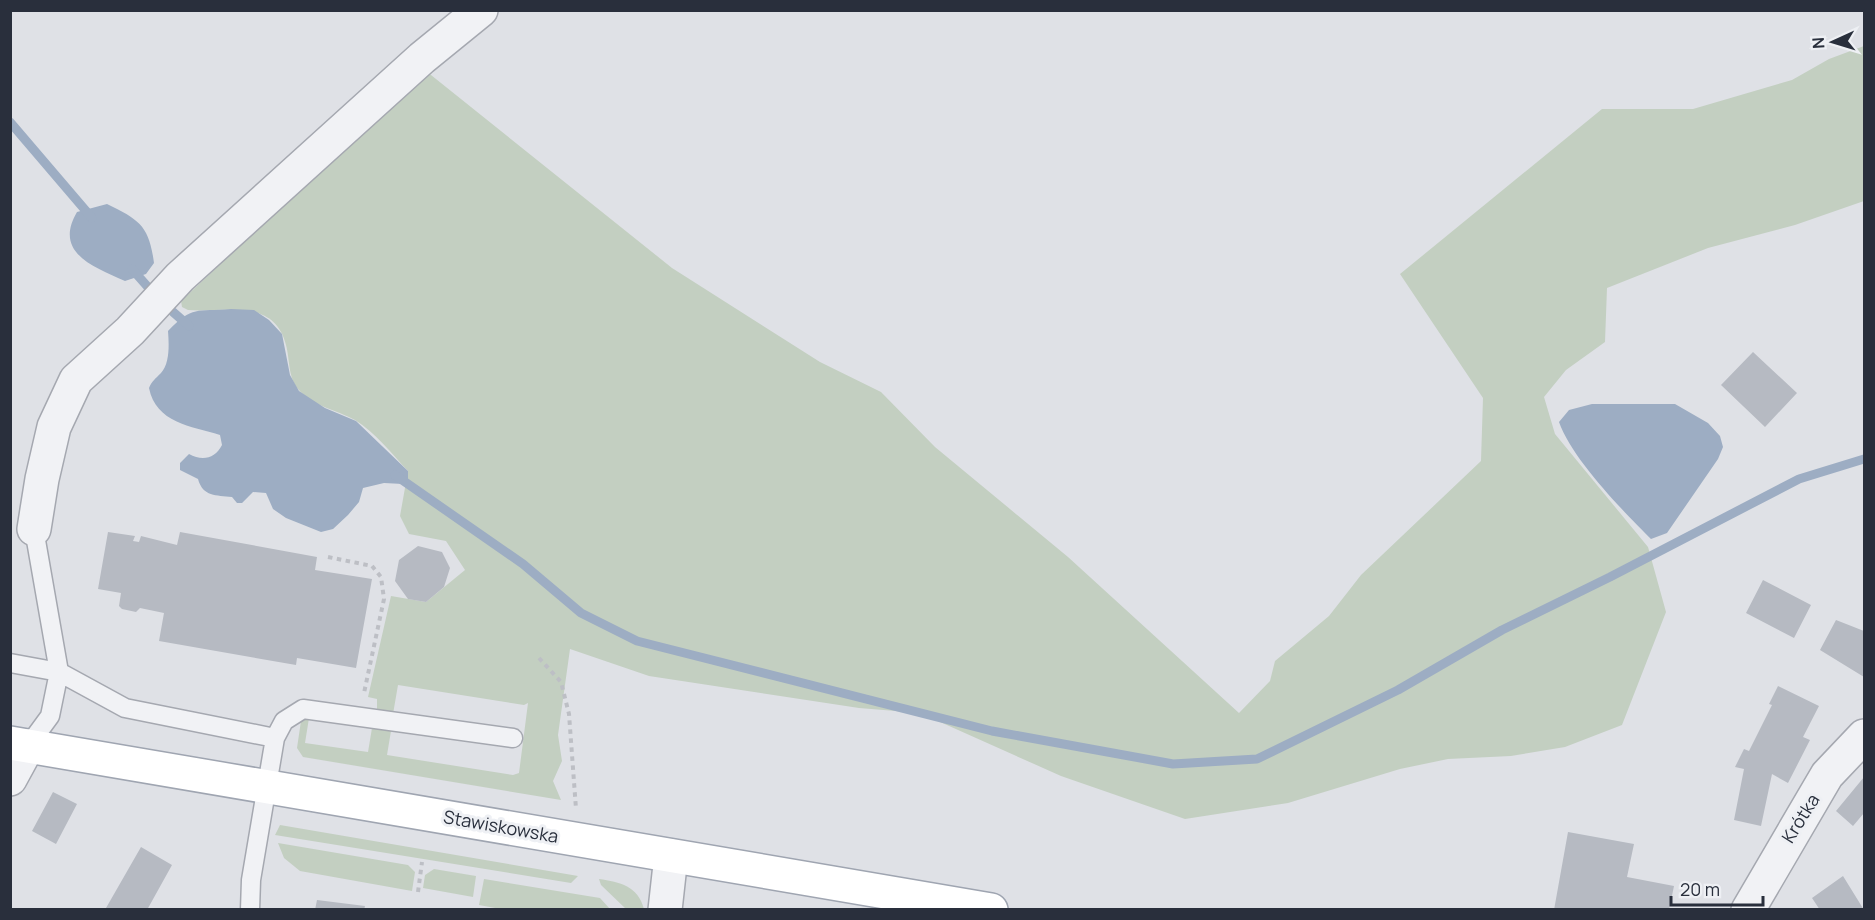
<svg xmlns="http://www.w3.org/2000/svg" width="1875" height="920" font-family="Manrope,sans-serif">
	<rect width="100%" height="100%" fill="#dfe1e6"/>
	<!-- green -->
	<path fill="#c3cfc1" d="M1864,46v155l-69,24 -87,23 -101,40 -2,54 -39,28 -22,27 11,37 93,113 18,65 -44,113 -57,22 -54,9 -63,3 -48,10 -112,34 -103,16 -124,-43 -141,-63 -61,-5 -210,-32 -79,-27 -12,86 4,26 -9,20 8,19 -258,-43 -6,-9 4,-27 4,-4 4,1 -4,25 63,9 4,-24 19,3 -4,24 126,20 6,-2 9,-70 -4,2 -126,-20 -5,29 -16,-2v-13l-9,-2 23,-101 35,6 39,-32 -19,-29 -37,-7 -9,-18 8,-45c-16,-17 -33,-39 -53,-51 -18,-10 -43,-14 -57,-31 -10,-12 -8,-29 -12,-44 -12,-48 -62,-32 -98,-35l-6,-3 -1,-6 245,-230 246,197 148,94 61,30 54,55 133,110 171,156 31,-32 5,-20 54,-45 32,-41 120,-114 2,-63 -83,-124 202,-165h91l99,-29 37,-21z
		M280,825l298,51 -7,7 -296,-48z
		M278,843l130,22 7,7 -3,19 -112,-20 -16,-13z
		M434,869l42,7 -3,21 -50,-9 2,-13z
		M484,879l116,19 10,11 -104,1 -27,-5z
		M599,879c21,3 39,7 45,30h-18l-25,-24z"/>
	<!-- water -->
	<path fill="#9dadc3" d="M107,204c33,16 42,22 47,59l-8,11 -21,7c-31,-14 -72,-28 -48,-69z
		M231,309l23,1 15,10 13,14 8,41 9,16 26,17 31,13 52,50v8l-5,5 -19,-1 -21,5 -4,14 -11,13 -15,14 -12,3 -35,-14 -13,-9 -7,-16 -13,-1 -11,11h-5l-5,-6c-16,-2 -29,0 -34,-18l-18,-9v-7l9,-9c13,7 26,5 33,-9l-2,-10c-29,-9 -64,-12 -71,-47 3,-7 6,-9 12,-15 9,-10 8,-29 7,-42 25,-26 28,-19 63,-22z
		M1592,404h83l33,19 12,13 3,11 -5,12 -51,74 -16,6c-28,-28 -79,-80 -92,-117l10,-12z"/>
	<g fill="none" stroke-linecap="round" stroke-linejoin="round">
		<!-- stream -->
		<path stroke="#9dadc3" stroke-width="9" d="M10,122l82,96
			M132,269l15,17
			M173,312l16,14
			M395,475l128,89 58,49 56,28 355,90 181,33 84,-5 141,-69 104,-60 108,-53 189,-98 65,-20"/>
	</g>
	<!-- building -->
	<path fill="#b6bac2" d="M1753,352l44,41 -32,34 -44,-42z
		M108,532l27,4 -2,5 6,1 2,-6 36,9 3,-13 137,25 -2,13 57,9 -16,89 -59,-10 -1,7 -137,-24 5,-28 -24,-5 -4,4 -14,-3 -3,-3 2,-13 -23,-4z
		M418,546l24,6 8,16 -6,19 -18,15 -18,-3 -13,-18 4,-21z
		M1763,580l48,25 -17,33 -48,-25z
		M1836,620l28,11v46l-44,-27z
		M1778,686l41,20 -16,31 7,3 -22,43 -16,-9 -11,52 -27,-6 10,-51 -9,-2 9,-18 5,2 23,-46 -3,-1z
		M1864,777v36l-11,13 -17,-15z
		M53,792l24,12 -21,40 -24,-13z
		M1568,832l66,12 -7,33 47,9 -5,24h-115z
		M141,847l31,18 -25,45h-38l-3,-2z
		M1843,876l21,34h-44l-8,-12z
		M317,900l48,6 -1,4h-49z"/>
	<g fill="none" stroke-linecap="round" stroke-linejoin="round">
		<defs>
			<path id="service" d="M10,663l49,9 66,36 150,30
				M28,746l22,-30 9,-44 -25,-143
				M250,910l1,-30 24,-142 9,-17 19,-12 210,29"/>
			<path id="minor" d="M34,529l8,-50 12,-52 22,-47 54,-49 50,-54 242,-219 59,-48
				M10,779l18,-33
				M665,910l6,-54
				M1748,910l79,-135 37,-39"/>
			<path id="primary" d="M10,743l981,167"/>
		</defs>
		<!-- service casing -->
		<use href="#service" stroke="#a5a8b0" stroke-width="21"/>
		<!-- minor casing -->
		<use href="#minor" stroke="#a5a8b0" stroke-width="36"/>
		<!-- primary casing -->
		<use href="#primary" stroke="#9fa5b1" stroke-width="36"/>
		<!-- path -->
		<path stroke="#bdbfc5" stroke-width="4" stroke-dasharray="4.5 4.5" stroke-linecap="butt" d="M328,557l44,9 9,11 3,22 -20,94
			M539,658l22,24 8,32 7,95
			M418,892l4,-30"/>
		<!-- service -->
		<use href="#service" stroke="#f1f2f5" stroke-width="18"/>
		<!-- minor -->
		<use href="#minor" stroke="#f1f2f5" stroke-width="33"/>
		<!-- primary -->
		<use href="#primary" stroke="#fff" stroke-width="33"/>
	</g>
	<g text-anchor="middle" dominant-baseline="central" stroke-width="6" stroke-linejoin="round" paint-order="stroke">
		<!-- street labels -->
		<g font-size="18" fill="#292f3c" stroke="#eef0f4">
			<text transform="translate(1800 818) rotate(-58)">Krótka</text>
			<text transform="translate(501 826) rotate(10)">Stawiskowska</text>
		</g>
	</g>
	<!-- border -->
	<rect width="1875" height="920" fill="none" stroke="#292f3c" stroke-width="24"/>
	<!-- north arrow -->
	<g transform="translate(1833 42) rotate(266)" stroke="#eef0f4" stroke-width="4.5" paint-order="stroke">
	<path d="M0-4.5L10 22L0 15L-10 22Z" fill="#292f3c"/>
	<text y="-9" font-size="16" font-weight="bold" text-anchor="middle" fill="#292f3c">N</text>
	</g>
	<!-- scale -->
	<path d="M1671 896v9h92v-9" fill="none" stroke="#292f3c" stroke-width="3"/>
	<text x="1680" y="896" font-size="18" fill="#292f3c" stroke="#eef0f4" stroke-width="4.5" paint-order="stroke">20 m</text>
</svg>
